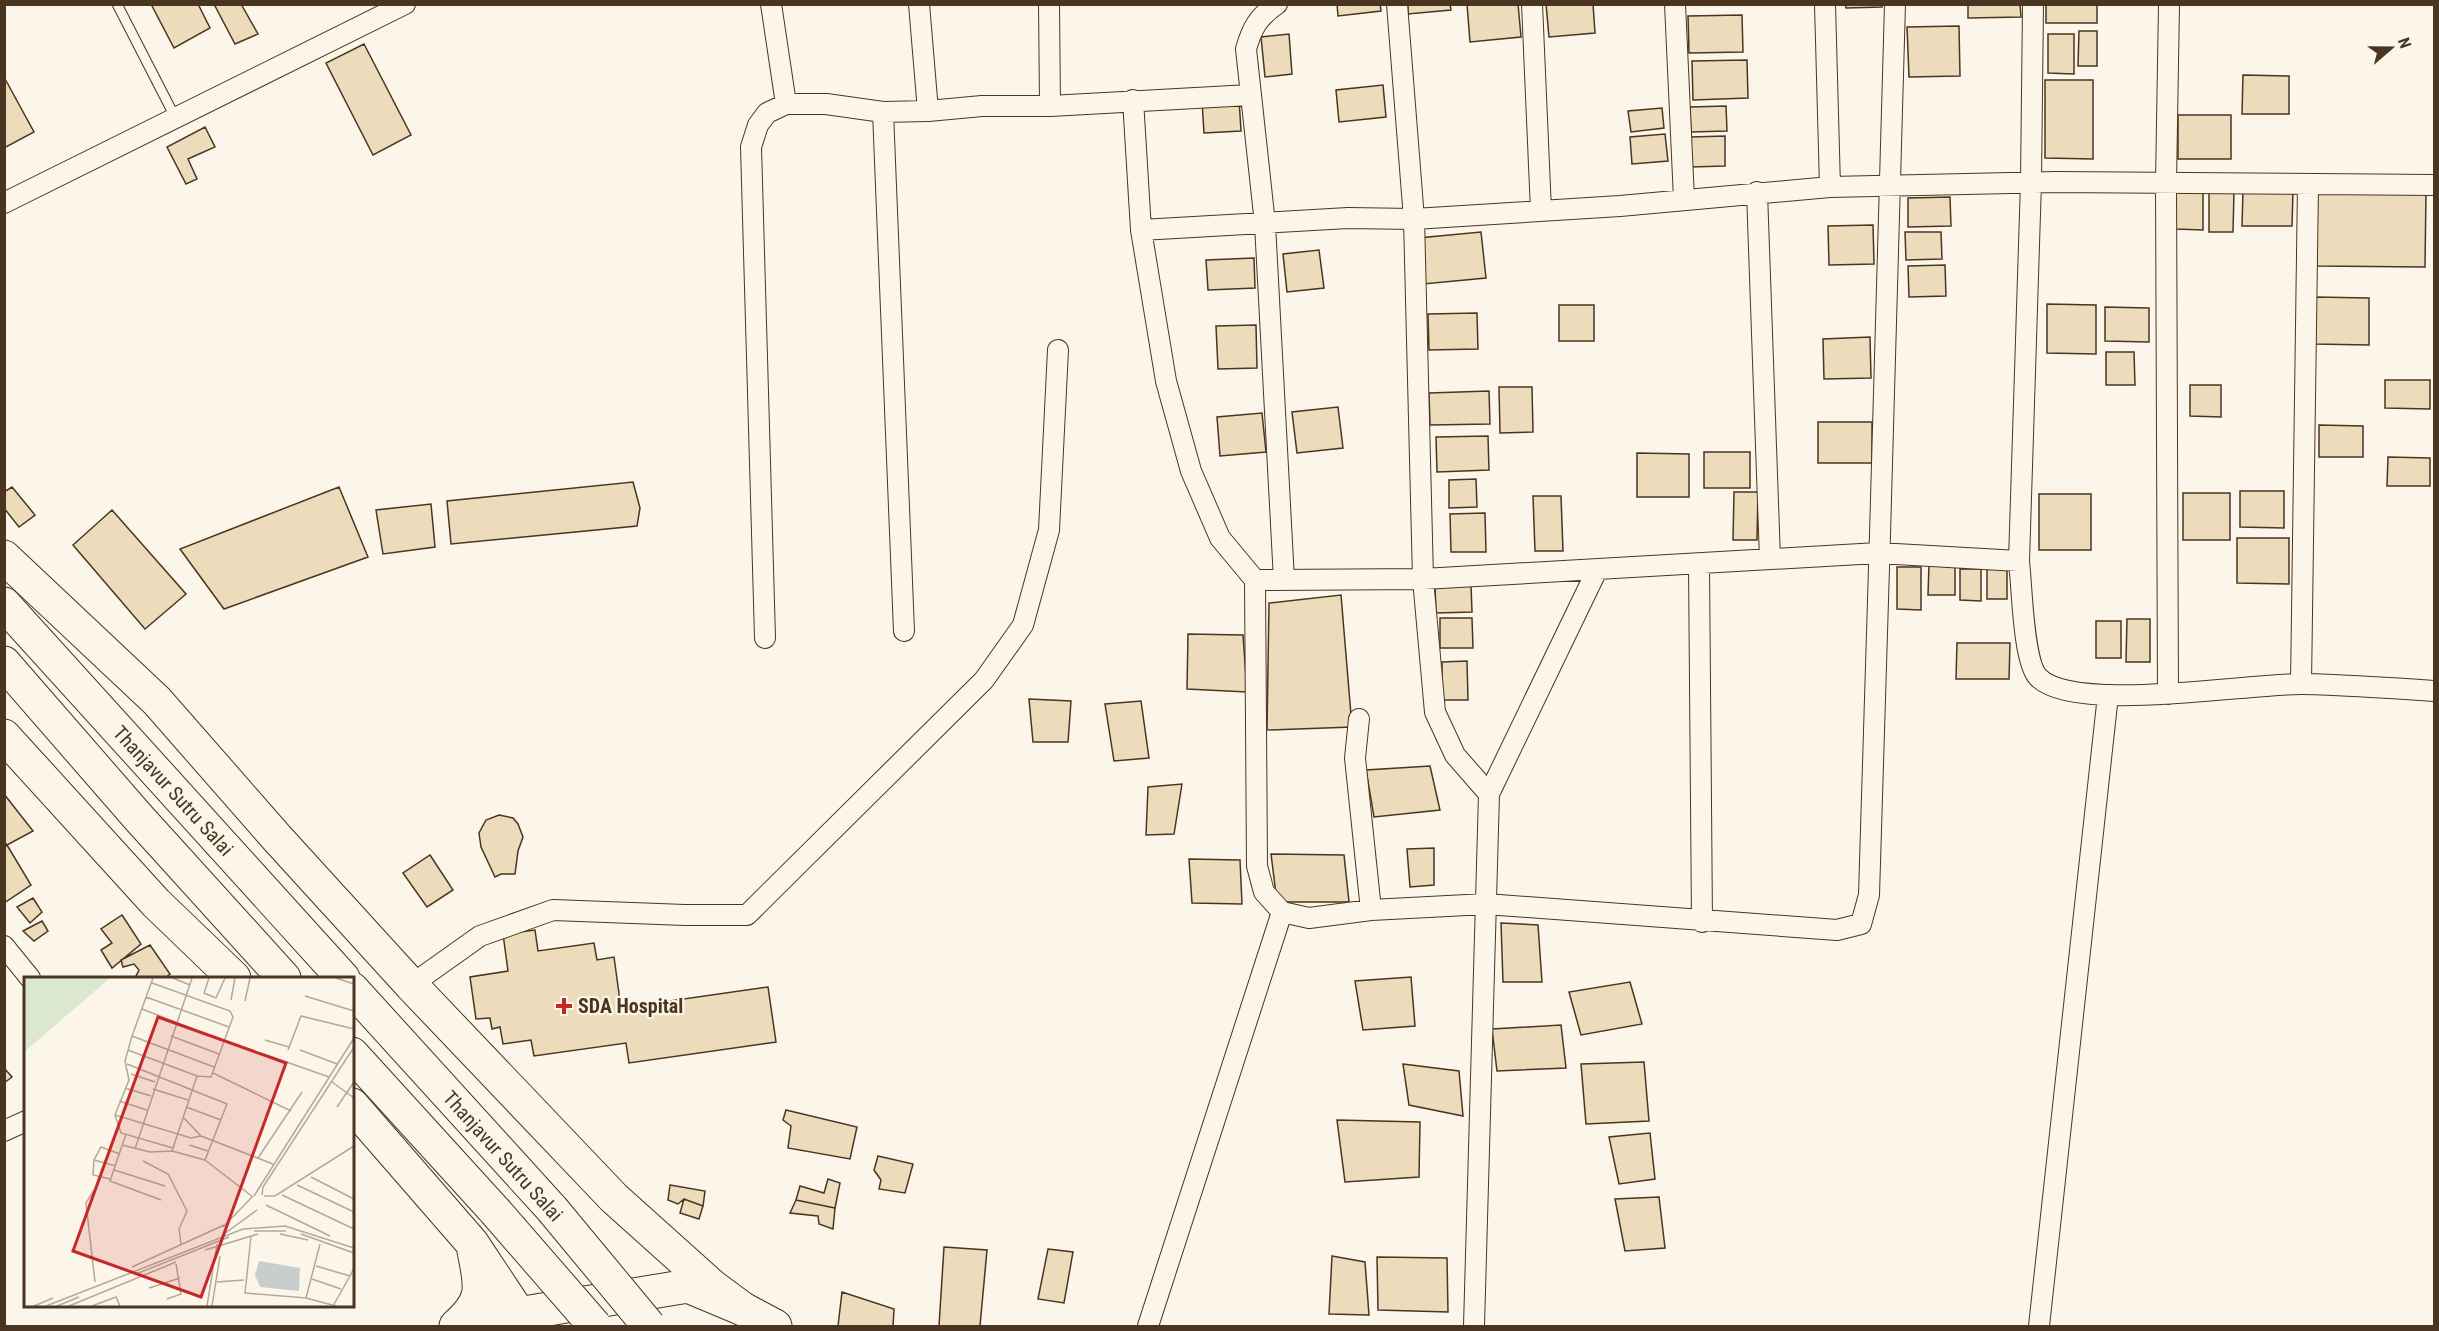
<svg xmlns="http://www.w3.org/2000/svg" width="2439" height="1331" font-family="'Roboto Condensed',sans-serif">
	<rect width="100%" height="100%" fill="#fbf6e9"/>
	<!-- building -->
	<path fill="#ecdcbc" stroke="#4a3520" stroke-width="1.5" d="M151,4h47l12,24 -36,20z
		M214,4h27l17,30 -23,10z
		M1337,4h43l1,7 -43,5z
		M1408,4h42l1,6 -43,4z
		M1467,4h51l3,33 -51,5z
		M1546,4h47l2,29 -46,4z
		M1845,4h37v3l-36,1z
		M1968,4h52l1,13 -53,1z
		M2046,4h51v19h-51z
		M1742,15l1,37 -54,1 -1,-37z
		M1959,26l1,50 -51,1 -2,-50z
		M2079,31h18v35h-19z
		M1289,34l3,40 -27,3 -4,-40z
		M2048,34h26v40l-26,-1z
		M364,44l47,91 -38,20 -47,-92z
		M1747,60l1,38 -55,2 -1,-39z
		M2243,75l46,1v38h-47z
		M4,77l30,55 -30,16z
		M2045,80h48v79l-48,-1z
		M1383,85l3,32 -47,5 -3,-32z
		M1239,99l2,32 -37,2 -2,-32z
		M1726,106l1,25 -36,1 -1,-25z
		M1662,108l2,20 -33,4 -3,-21z
		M2178,115h53v44h-53z
		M205,127l10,20 -27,12 9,20 -11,5 -19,-37z
		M1665,134l3,27 -36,3 -2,-27z
		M1725,136v30l-34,1v-30z
		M2243,190l50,1 -1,35h-50z
		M2209,191h25l-1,41h-24z
		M2317,191l109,1 -1,75 -108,-1z
		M2176,192l27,1v37l-27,-1z
		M1950,197l1,29 -43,1v-29z
		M1873,225l1,39 -45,1 -1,-39z
		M1481,232l5,46 -63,6 -5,-46z
		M1905,232h36l1,27 -36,1z
		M1319,250l5,38 -37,4 -4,-38z
		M1254,258l1,30 -47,2 -2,-30z
		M1945,265l1,31 -37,1 -1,-31z
		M2315,297l54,1v47l-54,-1z
		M2047,304l49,1v49l-49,-1z
		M1559,305h35v36h-35z
		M2105,307l44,1v34l-44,-1z
		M1477,313l1,36 -49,1 -1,-36z
		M1256,325l1,43 -39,1 -2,-43z
		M1870,337l1,41 -47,1 -1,-40z
		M2106,352h28l1,33h-29z
		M2385,380h45v29l-45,-1z
		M2190,385h31v32l-31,-1z
		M1499,387h33l1,45 -33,1z
		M1489,391l1,33 -60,1 -1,-32z
		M1338,407l5,41 -46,5 -5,-41z
		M1262,413l4,39 -46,4 -3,-39z
		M1818,422h54v41h-54z
		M2319,425l44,1v31h-44z
		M1488,436l1,34 -52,2 -1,-35z
		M1704,452h46v36h-46z
		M1637,453l52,1v43h-52z
		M2388,457l42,1v28h-43z
		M1476,479l1,28 -28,1v-28z
		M633,482l7,26 -3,18 -186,18 -4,-43z
		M12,487l23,28 -16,12 -15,-19v-16z
		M339,487l29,70 -144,52 -44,-60z
		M2240,491h44v37l-44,-1z
		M1734,492h24l-1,48h-24z
		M2183,493h47v47h-47z
		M2039,494h52v56h-52z
		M1533,496h28l2,55h-28z
		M431,504l4,43 -52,7 -7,-44z
		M112,510l74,84 -41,35 -72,-84z
		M1485,513l1,39h-35l-1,-38z
		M2237,538h52v46l-52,-1z
		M1929,564h26v31h-27z
		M1897,567h24v43l-24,-1z
		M1987,568h20v31h-20z
		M1960,569h21v32l-21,-1z
		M1435,585h36l1,27 -36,1z
		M1341,595l11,132 -85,3 2,-127z
		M1440,618h32l1,30h-33z
		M2127,619h23v43h-24z
		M2096,621h25v37h-25z
		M1188,634l55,1 4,57 -60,-3z
		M1957,643h53l-1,36h-53z
		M1467,661l1,39h-26v-38z
		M1029,699l42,2 -3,41h-35z
		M1141,701l8,57 -35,3 -9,-57z
		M1430,766l10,44 -66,7 -8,-47z
		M1182,784l-8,50 -28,1 2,-48z
		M4,794l29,37 -26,14 -3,-3z
		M499,815l14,3 5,6 5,13 -5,14 -3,23h-14l-6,3 -14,-30 -2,-14 7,-13z
		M7,845l24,40 -27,18v-56z
		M1434,848v37l-24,2 -3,-38z
		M1271,854l73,1 5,47h-72z
		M430,855l23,35 -26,17 -24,-34z
		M1189,859l51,1 2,44 -50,-1z
		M33,898l9,14 -12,11 -13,-16z
		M122,915l19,29 -29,24 -11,-18 11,-7 -11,-14z
		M42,921l6,10 -14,10 -11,-10z
		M1501,923l37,2 4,57h-39z
		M535,930l3,21 56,-8 3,17 17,-3 7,51 147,-21 8,55 -147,21 -3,-20 -92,13 -3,-16 -28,4 -3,-17 -8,2 -2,-11 -14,1 -6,-42 38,-6 -5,-37z
		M150,945l20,29 -5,4h-30l4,-8 -5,-6 -11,3 -2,-7z
		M1411,977l4,49 -52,4 -8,-49z
		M1630,982l12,42 -61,11 -12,-43z
		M1561,1025l5,43 -69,3 -5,-42z
		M1644,1062l5,59 -63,3 -5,-60z
		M1403,1064l56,7 4,45 -54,-11z
		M4,1068l8,9 -8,6z
		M786,1110l71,17 -7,32 -62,-11 3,-22 -8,-6z
		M1337,1120l83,2 -1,55 -74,5z
		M1650,1133l5,46 -36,5 -10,-47z
		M878,1156l35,8 -8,29 -26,-4 2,-9 -7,-10z
		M828,1179l12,4 -5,25 -39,-8 4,-14 24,7z
		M670,1185l35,6 -2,15 -19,-7 -6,5 -10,-4z
		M1659,1197l6,51 -40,3 -10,-52z
		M684,1199l19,7 -4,13 -19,-6z
		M796,1200l39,8 -2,21 -14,-5 -1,-8 -28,-3z
		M944,1247l43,3 -7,76h-41z
		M1048,1249l25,3 -9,51 -26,-4z
		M1332,1256l33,6 4,53 -40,-1z
		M1377,1257l70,1 1,54 -70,-2z
		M842,1292l52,17 -1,17h-55z"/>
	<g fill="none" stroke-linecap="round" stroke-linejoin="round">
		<defs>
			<path id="lane" d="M117,4l58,113"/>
			<path id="street" d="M771,4l15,100
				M919,4l9,107
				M1049,4l1,102
				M1277,4c-19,13 -25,24 -31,45l19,175 19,356
				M1397,4l17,215 9,360 12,133 20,43 34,39
				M1532,4l9,207
				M1675,4l9,195
				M1825,4l5,183
				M1133,100l8,130 25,151 25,90 29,67 35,42 168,-1 455,-26 141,8c3,25 4,100 19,116 35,37 212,6 265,7 44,1 88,4 131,7
				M883,112l21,519
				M1757,192l13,367
				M4,203l401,-199
				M1141,230l207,-12 66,1 206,-13 210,-19 226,-5 378,3
				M2019,561l12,-379 2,-178
				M1699,564l3,358
				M1255,580l2,286 7,26 18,20 27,6 62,-8 115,-6 351,26 24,-6 8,-29c8,-297 20,-594 26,-891
				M765,638l-14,-491 7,-22 9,-12 19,-9h40l57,8 45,-1 54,-5h68l200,-11
				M2301,684l7,-500
				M2168,694l-2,-511 3,-179
				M1359,719l-4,39 16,152
				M4,946l26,32
				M411,985l69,-49 73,-26 132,5h62l237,-235 39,-55 26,-95 9,-180
				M4,1131l22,-10
				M1148,1326l134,-414
				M1474,1326l15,-532 108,-224
				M2039,1326l69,-631"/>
			<g id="highway">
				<path d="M4,557l153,144 120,137 134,147 203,213 98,88 31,23"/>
				<path id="s1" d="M4,604l339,374"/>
				<path d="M4,663l134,154 146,161"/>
				<path d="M4,736l152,167 78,75"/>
				<path d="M352,989l200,220"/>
				<path d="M352,1054l143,157"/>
				<path d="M352,1105l120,138 55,83"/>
				<path d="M456,1326c30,-27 25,-39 18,-75"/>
				<path d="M471,1326l47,-12 170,-28 55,23 32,17"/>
			</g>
		</defs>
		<!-- lane casing -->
		<use href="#lane" stroke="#4a3520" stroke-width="11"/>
		<!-- street casing -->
		<use href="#street" stroke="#4a3520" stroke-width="22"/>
		<!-- highway casing -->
		<use href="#highway" stroke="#4a3520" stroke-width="35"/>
		<!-- lane -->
		<use href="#lane" stroke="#fbf6e9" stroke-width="9"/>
		<!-- street -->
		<use href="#street" stroke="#fbf6e9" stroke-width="20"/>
		<!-- highway -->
		<use href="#highway" stroke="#fbf6e9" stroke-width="33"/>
		<defs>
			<path id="highway-bridge" d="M552,1209l97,117
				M495,1211l100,115"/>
		</defs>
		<!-- highway-bridge casing -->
		<use href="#highway-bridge" stroke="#4a3520" stroke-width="35" stroke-linecap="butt"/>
		<!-- highway-bridge -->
		<use href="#highway-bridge" stroke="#fbf6e9" stroke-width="33"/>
	</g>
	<!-- markers -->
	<path fill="#c62828" stroke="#fbf6e9" stroke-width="2" d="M561 997h6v6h6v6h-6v6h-6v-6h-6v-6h6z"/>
	<g text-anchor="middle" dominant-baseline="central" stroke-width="4.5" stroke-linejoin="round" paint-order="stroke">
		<!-- street labels -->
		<g font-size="20" fill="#4a3520" stroke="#fbf6e9">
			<text stroke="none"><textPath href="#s1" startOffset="252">Thanjavur Sutru Salai</textPath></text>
			<text transform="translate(503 1156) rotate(48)">Thanjavur Sutru Salai</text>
		</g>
		<!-- poi labels -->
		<g font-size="20" font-weight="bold" fill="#4a3520" stroke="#fbf6e9" text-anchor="start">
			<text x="578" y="1006">SDA Hospital</text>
		</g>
	</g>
	<!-- overview -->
	<g transform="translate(24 977)">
		<rect width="330" height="330" fill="#fbf6e9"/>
		<path d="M0,1h86l-86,74z" fill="#dce7d0"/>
		<path d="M235,284l41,7 -1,23 -39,-4 -5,-12z" fill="#c9cecd"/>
		<path fill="none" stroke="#b4a999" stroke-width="1.5" d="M129,1l-21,58 -7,25 4,19 -14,35 6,18 52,15M149,1l17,7M185,1l-5,15 12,5 9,-20M312,1l18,6M281,19l49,15M122,20l83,30M207,23l4,-22M221,24l5,-23M118,32l82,32M108,59l82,31M147,59l48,18M241,63l24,7M104,73l69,26M264,73l13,-34 53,13M276,73l37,14M237,76l68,24M103,87l100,40 -22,56 -33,-9M189,96l78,38M107,97l24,8M308,105l22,16M101,111l26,8M129,112l35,11M95,124l28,9M162,130l35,13M313,130l17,-25M91,138l76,23 10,-2M159,140l18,19 72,28M102,157l-16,47 51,19M98,168l28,7 22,-1 25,-75 14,1 22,-60 -3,-6 -78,-28M165,168l19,6M111,172l57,-171M234,181l44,-66M70,183l22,6M181,183l48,37M119,184l25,13 19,37 -8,18 2,15M90,193l51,16M287,200l43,22M86,202l-17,-4 1,-15 7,-13 19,7M273,208l57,27M70,213l-8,13 9,79M238,218l1,-8 91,-140M258,218l72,34M230,219l100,-158M240,219h11l79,-50M242,228l64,31M199,250l29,-30M230,254h32M200,257l33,-24M256,257l28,6M277,257l53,19M227,259l-6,57 61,5 14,-54M0,262v44M181,273l53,-16M292,289l34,10 4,-8M108,290l92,-42M112,297l93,-37M288,302l29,10M193,305l27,-2M125,311l31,-10M282,321l30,8M143,322l14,-5 -5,-30M10,329l19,-8M22,329l197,-77 42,-3 69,22M33,329l22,-9M45,329l107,-44M68,329l24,-9 4,9M183,329l10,-62M188,329l8,-50M309,329l17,-30"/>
		<path fill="#c62828" fill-opacity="0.15" stroke="#c62828" stroke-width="3" d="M134,40l128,46 -85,234 -128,-46z"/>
		<rect width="330" height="330" fill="none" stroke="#4a3520" stroke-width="3"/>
	</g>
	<!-- border -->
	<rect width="2439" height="1331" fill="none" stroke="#4a3520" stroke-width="12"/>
	<!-- north arrow -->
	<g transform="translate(2391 48) rotate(70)" stroke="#fbf6e9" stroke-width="4.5" paint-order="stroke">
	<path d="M0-4.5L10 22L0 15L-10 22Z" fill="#4a3520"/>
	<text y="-9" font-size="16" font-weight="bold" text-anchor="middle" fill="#4a3520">N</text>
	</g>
</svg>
